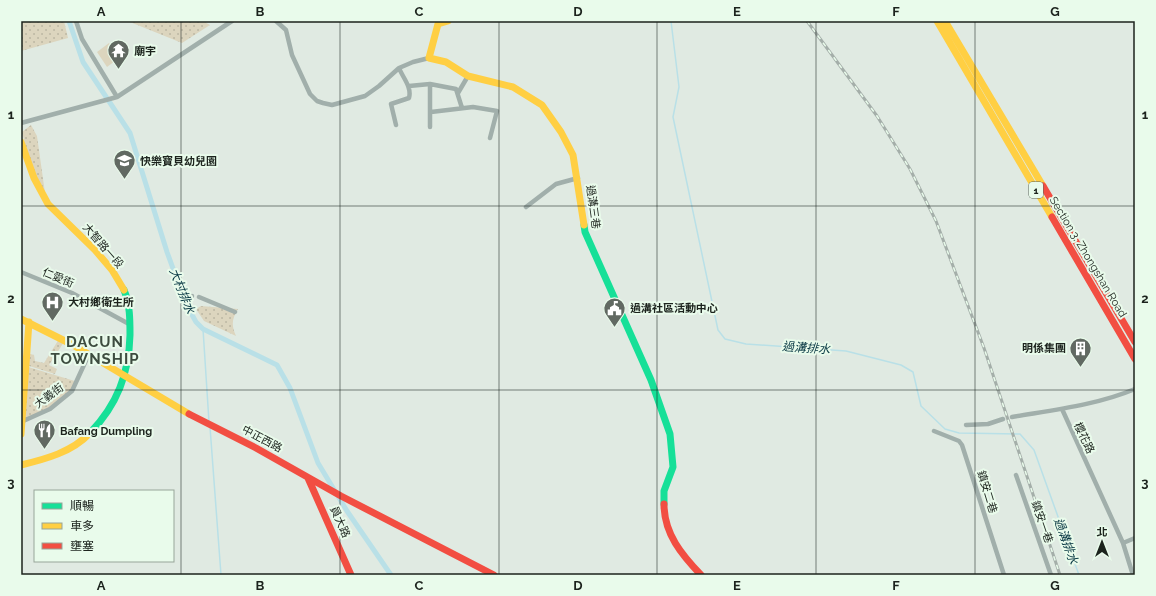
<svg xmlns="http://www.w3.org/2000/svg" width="1156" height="596" font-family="Raleway,'Noto Sans TC',sans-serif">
	<defs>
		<pattern id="green-dots" width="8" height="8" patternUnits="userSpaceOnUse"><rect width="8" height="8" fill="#dcd5be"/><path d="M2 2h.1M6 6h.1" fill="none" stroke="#bcb7a3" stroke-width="1.8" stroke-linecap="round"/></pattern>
	</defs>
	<rect width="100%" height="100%" fill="#e0eae2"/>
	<!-- green -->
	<path fill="url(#green-dots)" d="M21,21h43l4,17 -47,13z
		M132,21h71l7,4 -28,18 -52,-21z
		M31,125l6,11 8,57 -13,-22 -10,-39z
		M201,306l37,3c-6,10 -7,16 -2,27l-32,-15 -8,-12z
		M59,339l5,3 -15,23 8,4 -2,5 -29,-9 1,-12 7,2 1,6 9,2z
		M25,366l53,16c-13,21 -34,30 -56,40z"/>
	<!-- pitch -->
	<path fill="#dcd5be" d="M109,43l10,15 -12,9 -10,-15z"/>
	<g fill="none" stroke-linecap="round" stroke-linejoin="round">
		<!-- stream -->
		<path stroke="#b9e0e7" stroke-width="1.5" d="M671,21l8,66 -6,30 45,213 7,9 21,5 100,7 55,14 12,7 8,34 24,23 14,4 61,1 14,16 45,125
			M203,329l6,93
			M210,427l11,148"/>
		<!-- canal -->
		<path stroke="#b9e0e7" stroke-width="5" d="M69,21l14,41 47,71 37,119 19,52 10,18 7,7 74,36 13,23 28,75 29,48 44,64"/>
		<!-- street -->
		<path stroke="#a1afab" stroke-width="4.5" d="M76,21l6,18 35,58 115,-76
			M276,21l10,9 6,25 18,39 7,7 6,2 9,2 33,-9 14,-10 20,-18 14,-6 16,-4
			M409,86l21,-2 26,5 6,19
			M458,93l10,-17
			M431,112l42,-5 24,4 -7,27
			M21,123l96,-26
			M396,125l-5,-21 18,-6c3,-11 -6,-20 -10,-30
			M430,127v-43
			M526,207l30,-23 22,-6
			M21,272l51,21 57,31
			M189,296h3
			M199,297l36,15
			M1062,409l61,134 9,29
			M1012,417c41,-7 85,-12 123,-28
			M21,422l29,-13 22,-18 17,-37
			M966,425l22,-1 15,-5
			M934,431l25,10 3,4 42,130
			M1016,475l35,100
			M1123,543l12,-5"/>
		<!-- fast -->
		<path stroke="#16e098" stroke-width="7" d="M584,225l1,7 66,148 19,54 3,33 -9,24v13
			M90,433c27,-28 39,-59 40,-98 0,-15 0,-31 -6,-45"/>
		<!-- slow -->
		<path stroke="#ffcf43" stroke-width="7" d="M448,21l-10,3 -9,34 17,4 22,14 45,11 29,18 19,27 12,23 11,70
			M937,21l115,196
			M945,21l98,165
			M21,142l13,36 14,26 47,46 17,20 12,20
			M21,319l52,26 116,69
			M21,434l8,-112
			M21,465c25,-6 51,-13 69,-32"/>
		<!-- jam -->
		<path stroke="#f24e42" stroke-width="7" d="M1043,186l92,156
			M1052,217l83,142
			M189,414l67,34 85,48 153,79
			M308,478l43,97
			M664,504c0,30 18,51 37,71"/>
		<defs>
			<path id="rail" d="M807,21l70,95 33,53 26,52 48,127 76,227"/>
		</defs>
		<!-- rail casing -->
		<use href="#rail" stroke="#a4aea9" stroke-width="3"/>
		<!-- rail -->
		<use href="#rail" stroke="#e9fbeb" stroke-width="1.5" stroke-dasharray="4.5" stroke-linecap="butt"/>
	</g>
	<!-- grid -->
	<path fill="none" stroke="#1c231d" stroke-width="1" stroke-opacity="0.55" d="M181,21v554M340,21v554M499,21v554M657,21v554M816,21v554M975,21v554M21,206h1114M21,390h1114"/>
	<!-- icons -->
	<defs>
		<symbol id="temple-pin" viewBox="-11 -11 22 30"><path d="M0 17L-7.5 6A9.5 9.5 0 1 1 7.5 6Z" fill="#616962" stroke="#e9fbeb"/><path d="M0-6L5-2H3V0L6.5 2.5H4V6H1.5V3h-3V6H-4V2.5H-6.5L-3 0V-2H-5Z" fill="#fff"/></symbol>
		<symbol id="school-pin" viewBox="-11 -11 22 30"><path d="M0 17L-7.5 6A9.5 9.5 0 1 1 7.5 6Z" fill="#616962" stroke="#e9fbeb"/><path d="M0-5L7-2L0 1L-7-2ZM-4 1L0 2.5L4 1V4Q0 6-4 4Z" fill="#fff"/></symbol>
		<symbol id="hospital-pin" viewBox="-11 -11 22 30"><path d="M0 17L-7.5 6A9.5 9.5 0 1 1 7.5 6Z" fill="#616962" stroke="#e9fbeb"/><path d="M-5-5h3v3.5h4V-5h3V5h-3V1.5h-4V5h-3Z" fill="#fff"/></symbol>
		<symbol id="civic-pin" viewBox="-11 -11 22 30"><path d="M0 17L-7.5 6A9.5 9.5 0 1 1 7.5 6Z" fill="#616962" stroke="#e9fbeb"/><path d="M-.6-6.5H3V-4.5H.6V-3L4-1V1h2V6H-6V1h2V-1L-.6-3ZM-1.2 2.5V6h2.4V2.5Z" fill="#fff"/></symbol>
		<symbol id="building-pin" viewBox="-11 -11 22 30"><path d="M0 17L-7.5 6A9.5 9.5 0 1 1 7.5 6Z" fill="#616962" stroke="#e9fbeb"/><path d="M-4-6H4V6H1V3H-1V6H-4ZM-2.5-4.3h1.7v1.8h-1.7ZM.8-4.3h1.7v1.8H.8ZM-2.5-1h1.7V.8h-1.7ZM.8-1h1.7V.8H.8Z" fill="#fff"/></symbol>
		<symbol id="restaurant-pin" viewBox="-11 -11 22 30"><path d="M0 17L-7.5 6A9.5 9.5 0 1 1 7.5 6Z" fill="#616962" stroke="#e9fbeb"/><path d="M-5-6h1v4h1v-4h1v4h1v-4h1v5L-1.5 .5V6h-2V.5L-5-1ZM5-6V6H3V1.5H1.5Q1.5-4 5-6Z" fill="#fff"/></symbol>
	</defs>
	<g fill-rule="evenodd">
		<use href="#temple-pin" x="106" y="38" width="25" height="34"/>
		<use href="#school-pin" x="112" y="148" width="25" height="34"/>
		<use href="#hospital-pin" x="40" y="290" width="25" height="34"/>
		<use href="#civic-pin" x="602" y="296" width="25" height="34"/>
		<use href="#building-pin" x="1068" y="336" width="25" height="34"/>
		<use href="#restaurant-pin" x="32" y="418" width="25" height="34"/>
	</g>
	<g text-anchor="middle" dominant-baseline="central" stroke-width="4" stroke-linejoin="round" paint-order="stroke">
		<!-- shield labels -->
		<rect fill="#e9fbeb" stroke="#5a645b" stroke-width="1" x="1029" y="182" width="14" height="16" rx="3"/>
		<g font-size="10" font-weight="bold" fill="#1c231d">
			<text x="1036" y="190">1</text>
		</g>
		<!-- poi labels -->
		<g font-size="11" font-weight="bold" fill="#1c231d" stroke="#e9fbeb" text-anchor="start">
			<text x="134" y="51">廟宇</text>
			<text x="140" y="161">快樂寶貝幼兒園</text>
			<text x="68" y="302">大村鄉衛生所</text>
			<text x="630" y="308">過溝社區活動中心</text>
			<text x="1066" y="348" text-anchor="end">明係集團</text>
			<text x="60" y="431">Bafang Dumpling</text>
		</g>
		<!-- street labels -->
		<g font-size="11" fill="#1c231d" stroke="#e9fbeb">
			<text transform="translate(593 207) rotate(82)">過溝三巷</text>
			<text transform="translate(103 246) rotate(49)">大智路一段</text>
			<text transform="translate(1088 257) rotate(59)">Section 3, Zhongshan Road</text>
			<text transform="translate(58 278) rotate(23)">仁愛街</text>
			<text transform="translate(49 396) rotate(-36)">大義街</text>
			<text transform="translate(1084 438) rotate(65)">櫻花路</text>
			<text transform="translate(262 439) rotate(28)">中正西路</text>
			<text transform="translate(987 492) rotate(73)">鎮安二巷</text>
			<text transform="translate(340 522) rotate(66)">員大路</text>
			<text transform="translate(1042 522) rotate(71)">鎮安一巷</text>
		</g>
		<!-- water labels -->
		<g font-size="12" font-style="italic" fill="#083843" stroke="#e9fbeb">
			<text transform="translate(182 291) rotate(68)">大村排水</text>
			<text transform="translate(806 348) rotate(4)">過溝排水</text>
			<text transform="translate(1066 541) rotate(70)">過溝排水</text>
		</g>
		<!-- district labels -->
		<g font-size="15" font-weight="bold" letter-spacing="1" fill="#3d4c3f" stroke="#e9fbeb">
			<text x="95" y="342">DACUN<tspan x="95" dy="17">TOWNSHIP</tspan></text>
		</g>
	</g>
	<!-- border -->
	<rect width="1156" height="596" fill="none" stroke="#e9fbeb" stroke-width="44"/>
	<!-- legend -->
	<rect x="34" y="490" width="140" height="72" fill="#e9fbeb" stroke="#97a599"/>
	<rect x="42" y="503" width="20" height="6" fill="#16e098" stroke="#97a599"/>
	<text x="70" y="510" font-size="12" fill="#1c231d">順暢</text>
	<rect x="42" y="523" width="20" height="6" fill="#ffcf43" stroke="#97a599"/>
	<text x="70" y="530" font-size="12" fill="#1c231d">車多</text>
	<rect x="42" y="543" width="20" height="6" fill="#f24e42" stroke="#97a599"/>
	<text x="70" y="550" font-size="12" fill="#1c231d">壅塞</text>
	<!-- north arrow -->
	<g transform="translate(1102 542)" stroke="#e9fbeb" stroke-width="3" paint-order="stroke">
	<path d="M0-3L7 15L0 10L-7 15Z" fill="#1c231d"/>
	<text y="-6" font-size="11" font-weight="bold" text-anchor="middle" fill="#1c231d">北</text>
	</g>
	<rect x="22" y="22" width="1112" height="552" fill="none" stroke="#1c231d" stroke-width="1.5"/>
	<g font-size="13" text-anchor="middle" font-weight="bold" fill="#1c231d">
		<text x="101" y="16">A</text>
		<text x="260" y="16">B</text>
		<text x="419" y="16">C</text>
		<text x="578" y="16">D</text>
		<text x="737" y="16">E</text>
		<text x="896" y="16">F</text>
		<text x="1055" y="16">G</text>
		<text x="11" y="119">1</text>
		<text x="1145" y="119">1</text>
		<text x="11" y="303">2</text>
		<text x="1145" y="303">2</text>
		<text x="11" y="487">3</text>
		<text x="1145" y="487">3</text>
		<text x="101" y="590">A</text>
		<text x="260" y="590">B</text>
		<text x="419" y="590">C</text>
		<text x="578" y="590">D</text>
		<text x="737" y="590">E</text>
		<text x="896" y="590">F</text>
		<text x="1055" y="590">G</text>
	</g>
</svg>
